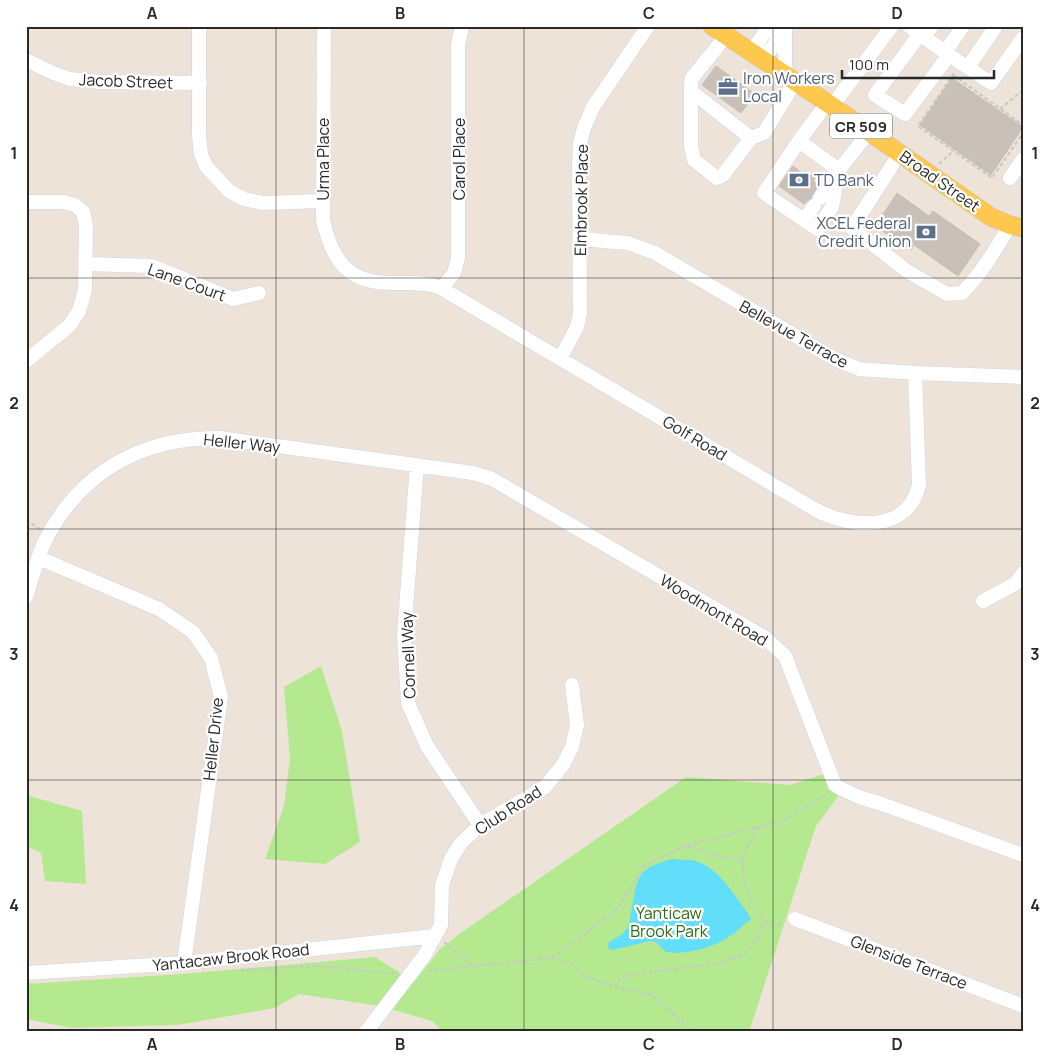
<svg xmlns="http://www.w3.org/2000/svg" width="1049" height="1058" font-family="Manrope,sans-serif">
	<rect width="100%" height="100%" fill="#ede3d9"/>
	<!-- green -->
	<path fill="#b5e990" d="M321,666l21,65 18,111 -35,22 -60,-5 19,-53 6,-47 -6,-72z
		M830,772l16,14 -30,40 -67,206h-306l-11,-11 -52,-15 -81,-12 -24,14 -98,17 -106,3 -45,-9v-35l156,-10 193,-17 39,25 27,-34 21,-16 224,-155 104,8z
		M26,795l56,16 4,73 -41,-3 -4,-28 -15,-7z"/>
	<!-- water -->
	<path fill="#62ddfa" d="M672,859c8,1 17,0 24,2 24,8 39,35 53,54l2,4c-7,5 -14,13 -21,17 -17,12 -43,19 -64,16l-10,-10 -6,-1 -38,9 -3,-1 -2,-5c7,-6 16,-8 21,-17 2,-5 2,-10 3,-15 8,-36 3,-42 41,-53z"/>
	<!-- building -->
	<path fill="#c8c0b9" stroke="#c8bfb3" d="M716,66l39,28 -14,19 -39,-28z
		M952,78l71,49 -32,48 -71,-50z
		M793,166l10,8 2,-3 10,7 -2,3 5,4 -7,13 -7,6 -25,-18z
		M897,193l32,23 4,-5 47,33 -22,32 -44,-31 -3,5 -36,-24z"/>
	<g fill="none" stroke-linecap="round" stroke-linejoin="round">
		<defs>
			<path id="minor" d="M199,26v109l2,19 5,12 23,25 15,8 19,4 60,-2
				M324,26l-1,194c7,31 19,58 54,62 21,3 42,-2 62,5l377,223c34,18 92,24 103,-25l-4,-112
				M785,26v40l2,10
				M909,26l11,8 -45,61 30,19 44,-59 42,28 32,-45
				M920,34l29,21
				M726,36l-34,42 -1,6v62l3,14 23,18 6,-3 28,-37 13,-5 31,-51
				M924,37l8,-11
				M751,52l19,-26
				M945,52l18,-26
				M26,60l27,13 17,6 31,3 99,1
				M762,60l14,-17 6,-16
				M968,67l28,-41
				M692,92l59,46
				M827,103l-28,38 -35,52 53,36 15,-22 7,-37 30,-38
				M832,106l60,-80
				M799,141l40,29 -19,28
				M900,153l-48,75 55,43 40,23 15,-1c20,-20 34,-44 48,-68
				M1010,178l13,-19
				M26,202h37l12,3 8,7 3,14 -1,64 -6,21 -10,15 -43,35
				M804,220l10,-14
				M580,239l48,4 27,10 180,106 24,10 56,4 108,4
				M86,264l66,2 81,33 26,-6
				M442,288l12,-15 4,-15v-213l4,-19
				M560,359l17,-32 3,-14 -1,-149 1,-21 4,-15 9,-21 55,-81
				M417,465l-13,170 4,68 19,43 53,79
				M39,558l120,51 34,23 18,26 10,39 -37,266
				M26,597c6,-17 10,-37 18,-54 35,-71 98,-106 176,-105l253,35 19,6 272,158 21,19 50,129 3,2 21,10 23,7 141,51
				M983,601l32,-17 8,-11
				M795,919l228,87
				M26,973l158,-10 251,-27
				M366,1032l58,-76 17,-31 1,-40 9,-26 10,-16 19,-18 65,-38 18,-22 9,-18 5,-22 -5,-40"/>
			<path id="major" d="M712,26l120,80 159,111 19,8 13,3"/>
		</defs>
		<!-- minor casing -->
		<use href="#minor" stroke="#cfd4e4" stroke-width="15"/>
		<!-- major casing -->
		<use href="#major" stroke="#c7c7c7" stroke-width="19"/>
		<!-- path -->
		<path stroke="#c7c7c7" stroke-width="2" stroke-dasharray="4 2.5" stroke-linecap="butt" d="M954,73l-36,53 74,52 31,-45
			M953,75l70,50
			M1000,109l23,-19
			M939,164l14,-13
			M26,520l14,9
			M687,846l35,11 20,3c1,19 6,49 23,60 5,4 13,4 19,4
			M742,860l2,-7 14,-26
			M444,942l29,24
			M551,958l21,-14 46,-36 26,-42 41,-20 99,-26 44,-26
			M241,970l79,-4 76,8
			M428,971l123,-13 21,6 11,11 14,6 18,6 33,7 10,5 34,33
			M615,987l6,-9 8,-3 90,-12 24,-8 13,-14 9,-21"/>
		<!-- minor -->
		<use href="#minor" stroke="#fff" stroke-width="14"/>
		<!-- major -->
		<use href="#major" stroke="#fec74e" stroke-width="18"/>
	</g>
	<!-- grid -->
	<path fill="none" stroke="#292929" stroke-width="1" stroke-opacity="0.55" d="M276,26v1006M524,26v1006M773,26v1006M26,278h997M26,529h997M26,780h997"/>
	<!-- icons -->
	<defs>
		<symbol id="office-bare" viewBox="-9 -9 18 18"><path d="M-6-3h4V-5.5h4V-3h4V5H-6ZM-1-4.5V-3h2v-1.5ZM-6 0V1H6V0Z" fill="#5c6f8a" stroke="#fff" stroke-width="2.5" paint-order="stroke"/></symbol>
		<symbol id="bank-bare" viewBox="-9 -9 18 18"><path d="M-6-4H6V4H-6ZM0-2.3a2.3 2.3 0 1 0 0 4.6a2.3 2.3 0 1 0 0-4.6Z" fill="#5c6f8a" stroke="#fff" stroke-width="2.5" paint-order="stroke"/></symbol>
	</defs>
	<g fill-rule="evenodd">
		<use href="#office-bare" x="714" y="73" width="28" height="28"/>
		<use href="#bank-bare" x="785" y="166" width="28" height="28"/>
		<use href="#bank-bare" x="912" y="218" width="28" height="28"/>
	</g>
	<g text-anchor="middle" dominant-baseline="central" stroke-width="4.5" stroke-linejoin="round" paint-order="stroke">
		<!-- shield labels -->
		<rect fill="#fff" stroke="#696969" stroke-width="1" x="830" y="113.5" width="62" height="25" rx="4"/>
		<g font-size="15" font-weight="bold" fill="#292929">
			<text x="861" y="126">CR 509</text>
		</g>
		<!-- service labels -->
		<g font-size="16" fill="#4e5e75" stroke="#fff" text-anchor="start">
			<text x="743" y="78">Iron Workers<tspan x="743" dy="18">Local</tspan></text>
			<text x="814" y="180">TD Bank</text>
			<text x="911" y="223" text-anchor="end">XCEL Federal<tspan x="911" dy="18">Credit Union</tspan></text>
		</g>
		<!-- street labels -->
		<g font-size="16" fill="#292929" stroke="#fff">
			<text transform="translate(126 81) rotate(2)">Jacob Street</text>
			<text transform="translate(323 159) rotate(-90)">Urma Place</text>
			<text transform="translate(459 159) rotate(-90)">Carol Place</text>
			<text transform="translate(940 181) rotate(35)">Broad Street</text>
			<text transform="translate(581 200) rotate(-89)">Elmbrook Place</text>
			<text transform="translate(187 282) rotate(20)">Lane Court</text>
			<text transform="translate(794 334) rotate(29)">Bellevue Terrace</text>
			<text transform="translate(695 438) rotate(31)">Golf Road</text>
			<text transform="translate(242 443) rotate(6)">Heller Way</text>
			<text transform="translate(714 610) rotate(31)">Woodmont Road</text>
			<text transform="translate(408 655) rotate(-92)">Cornell Way</text>
			<text transform="translate(213 739) rotate(-84)">Heller Drive</text>
			<text transform="translate(508 810) rotate(-33)">Club Road</text>
			<text transform="translate(231 957) rotate(-6)">Yantacaw Brook Road</text>
			<text transform="translate(909 962) rotate(21)">Glenside Terrace</text>
		</g>
		<!-- park labels -->
		<g font-size="16" fill="#2c6d13" stroke="#fff">
			<text x="669" y="913">Yanticaw<tspan x="669" dy="18">Brook Park</tspan></text>
		</g>
	</g>
	<!-- border -->
	<rect width="1049" height="1058" fill="none" stroke="#ffffff" stroke-width="55"/>
	<!-- scale -->
	<path d="M842 70v8h152v-8" fill="none" stroke="#292929" stroke-width="2.5"/>
	<text x="849" y="70" font-size="15" fill="#292929" stroke="#ffffff" stroke-width="4" paint-order="stroke">100 m</text>
	<rect x="28" y="28" width="994" height="1002" fill="none" stroke="#292929" stroke-width="2"/>
	<g font-size="16" text-anchor="middle" font-weight="bold" fill="#292929">
		<text x="152" y="19">A</text>
		<text x="400" y="19">B</text>
		<text x="649" y="19">C</text>
		<text x="897" y="19">D</text>
		<text x="14" y="159">1</text>
		<text x="1035" y="159">1</text>
		<text x="14" y="409">2</text>
		<text x="1035" y="409">2</text>
		<text x="14" y="660">3</text>
		<text x="1035" y="660">3</text>
		<text x="14" y="911">4</text>
		<text x="1035" y="911">4</text>
		<text x="152" y="1050">A</text>
		<text x="400" y="1050">B</text>
		<text x="649" y="1050">C</text>
		<text x="897" y="1050">D</text>
	</g>
</svg>
